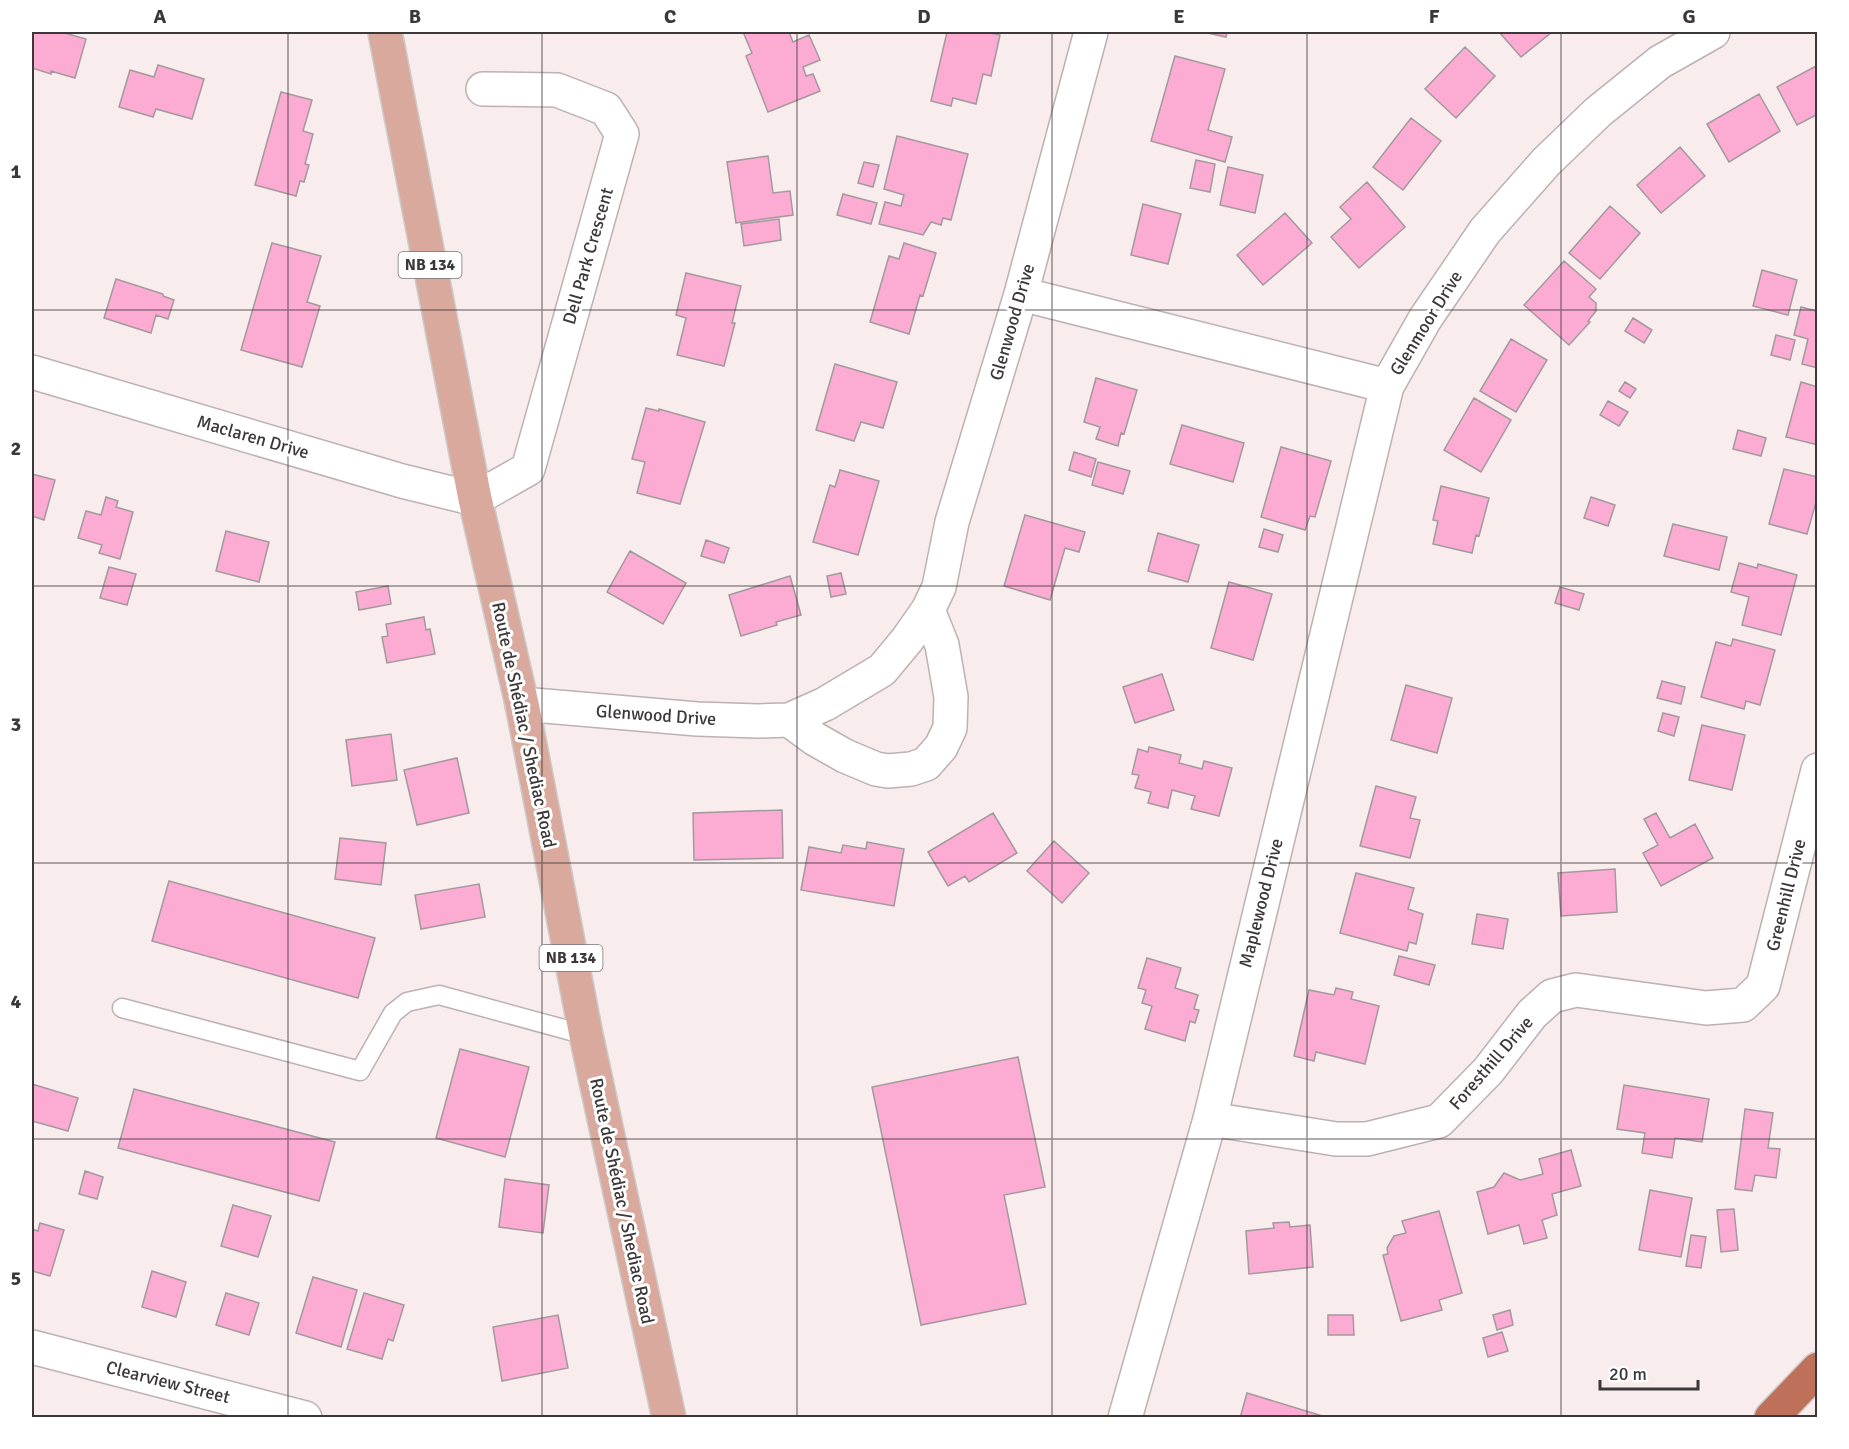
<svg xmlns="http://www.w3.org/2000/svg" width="1849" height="1449" font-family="Signika,sans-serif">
	<rect width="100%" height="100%" fill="#f8eced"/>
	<!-- building -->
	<path fill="#fcacd3" stroke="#a3999d" stroke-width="1.5" d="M32,32h29l25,7 -11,39 -24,-7v3l-19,-6z
		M743,32h46l4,10 16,-7 11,25 -17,7 3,9 7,-2 7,17 -52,21 -22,-56 6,-3z
		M947,32h38l15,3 -9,41 -8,-2 -7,30 -23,-6 -2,8 -20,-5z
		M1203,32h24l-1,5z
		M1499,32h53l-31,25z
		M1465,47l30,29 -39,42 -31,-29z
		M1175,56l50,13 -17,61 24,7 -7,25 -74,-21z
		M158,65l46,14 -12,40 -36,-10 -3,8 -34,-10 11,-37 24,7z
		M1818,65v49l-21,11 -20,-38z
		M281,92l31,8 -9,31 10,3 -8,30 4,1 -5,17 -4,-1 -4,15 -41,-11z
		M1759,94l21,37 -51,31 -22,-38z
		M1411,118l30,23 -38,49 -30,-23z
		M897,136l71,18 -17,66 -8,-2 -2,7 -10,-3 -8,13 -44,-11 6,-22 16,4 3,-11 -20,-6z
		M1680,147l25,29 -44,37 -24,-28z
		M768,156l5,37 17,-2 3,24 -57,8 -9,-61z
		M1196,160l19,4 -5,28 -20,-4z
		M864,162l15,3 -6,22 -15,-4z
		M1228,167l35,8 -8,38 -35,-8z
		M1367,182l38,45 -46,41 -28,-31 20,-18 -11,-12z
		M843,194l34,9 -6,21 -34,-9z
		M1143,204l38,10 -13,50 -37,-9z
		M1610,206l30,27 -40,46 -31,-26z
		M1285,213l27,30 -49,42 -26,-30z
		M779,219l2,21 -37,6 -3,-22z
		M272,243l49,13 -14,46 13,4 -18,61 -61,-17z
		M904,243l32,10 -13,43 -3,-1 -11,39 -39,-12 19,-66 10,3z
		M1564,261l32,28 -7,8 7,6v8l-8,10 2,1 -21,23 -45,-40z
		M1762,270l35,10 -9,35 -35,-9z
		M686,273l55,13 -9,37h3l-11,43 -47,-11 9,-37 -10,-3z
		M116,279l47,15v2l11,4 -6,19 -12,-4 -5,18 -47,-15z
		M1817,306h1v62l-16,-4 6,-25 -14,-4 7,-28 15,4z
		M1633,318l19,12 -8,13 -19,-12z
		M1776,335l19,5 -5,20 -19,-5z
		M1511,339l36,21 -31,52 -36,-21z
		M835,364l62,18 -14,46 -22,-6 -7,19 -38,-11z
		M1096,378l41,12 -13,44 -3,-1 -3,13 -22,-7 4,-12 -16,-5z
		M1625,382l11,7 -6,9 -11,-7z
		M1801,382l17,5v58l-32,-8z
		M1474,398l37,22 -30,52 -37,-22z
		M1608,401l20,11 -9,14 -19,-11z
		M646,408l13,3v-2l46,13 -25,82 -43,-11 8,-31 -13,-3z
		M1182,425l62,18 -11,39 -63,-18z
		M1738,430l28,8 -5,18 -28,-7z
		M1281,447l50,14 -16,56 -5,-1 -5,14 -44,-13z
		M1074,452l22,7 -5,18 -22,-7z
		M1098,462l32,9 -7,23 -31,-9z
		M1784,469l34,8v18l-11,39 -38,-10z
		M840,470l39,11 -21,74 -45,-13 17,-57 5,2z
		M32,474l23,6 -11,40 -12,-4z
		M1441,486l48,12 -10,38 -3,-1 -4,18 -39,-9 5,-23 -5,-1z
		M106,497l12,4 -2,6 17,5 -13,47 -21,-6 3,-8 -24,-7 8,-27 15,4z
		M1591,497l24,8 -7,21 -24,-8z
		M1025,515l60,17 -6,20 -14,-4 -15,52 -46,-14z
		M1673,524l54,13 -8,33 -55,-14z
		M1264,529l19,6 -5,17 -19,-5z
		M226,531l43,11 -10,40 -43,-11z
		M1158,533l41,12 -11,37 -40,-11z
		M706,540l23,8 -5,15 -23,-7z
		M630,551l56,32 -23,41 -56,-32z
		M1739,563l18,5 1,-4 39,11 -16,60 -39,-10 7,-28 -18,-5z
		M109,567l27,7 -9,31 -27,-7z
		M841,573l5,21 -15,3 -4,-21z
		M790,576l11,39 -25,7 1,3 -36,11 -12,-41z
		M1229,582l43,12 -19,66 -42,-12z
		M388,586l3,18 -32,6 -3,-18z
		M1560,587l24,7 -5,16 -24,-7z
		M424,617l2,13 4,-1 5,25 -48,9 -5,-26 6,-1 -2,-12z
		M1733,639l42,11 -15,55 -14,-4 -2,8 -43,-12 15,-55 15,4z
		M1162,674l12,36 -39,13 -12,-36z
		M1662,681l23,6 -4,17 -24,-6z
		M1406,685l46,13 -15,55 -46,-13z
		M1663,713l16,4 -5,19 -16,-5z
		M1702,725l43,10 -13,55 -43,-10z
		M391,734l6,46 -45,6 -6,-46z
		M1149,747l32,8 -2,8 23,6 2,-8 28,7 -13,48 -28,-7 4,-13 -23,-6 -4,18 -20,-5 3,-11 -16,-4 4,-13 -7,-1 6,-25 10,3z
		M457,758l12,55 -52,12 -13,-55z
		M1376,786l40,11 -6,21 10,2 -10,38 -50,-12z
		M782,810l1,48 -89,2 -1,-47z
		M993,813l24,40 -48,29 -4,-6 -17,10 -20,-34z
		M1656,813l14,25 25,-14 18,34 -52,28 -18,-33 15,-8 -14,-26z
		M340,838l46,5 -5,42 -46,-6z
		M1054,841l35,32 -27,30 -35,-32z
		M867,842l37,7 -10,57 -93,-16 8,-43 32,6 2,-8 23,4z
		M1615,869l2,43 -56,4 -3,-43z
		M1356,873l58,15 -6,21 15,5 -7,30 -7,-2 -2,9 -67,-18z
		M169,881l206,57 -17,60 -206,-57z
		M479,884l6,33 -64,12 -6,-34z
		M1477,914l31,5 -5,30 -31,-5z
		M1399,956l36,9 -6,20 -35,-10z
		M1147,958l34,10 -6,20 23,7 -4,14 5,1 -4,13 -5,-2 -5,20 -40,-12 7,-23 -10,-3 4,-13 -8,-2z
		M1336,988l17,4 -2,7 28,7 -14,58 -49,-12 -2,9 -20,-5 15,-66 25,5z
		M460,1049l69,18 -24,90 -69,-19z
		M1018,1057l27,130 -41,8 22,109 -105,21 -49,-238z
		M32,1084l46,14 -10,33 -36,-10z
		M1624,1085l85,14 -7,43 -27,-4 -3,20 -30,-5 3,-20 -28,-4z
		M134,1089l201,53 -16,59 -201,-53z
		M1745,1109l28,4 -5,35 12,1 -4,29 -21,-3 -3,16 -17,-2z
		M1571,1150l10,36 -29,8 5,21 -15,5 5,18 -23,6 -5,-19 -31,9 -11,-42 17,-5 10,-14 16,7 23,-6 -4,-15z
		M85,1171l18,6 -6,22 -18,-5z
		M505,1179l44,6 -6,48 -44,-6z
		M1650,1190l42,8 -11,59 -42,-7z
		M233,1205l38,11 -13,41 -37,-11z
		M1734,1209l4,41 -17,2 -4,-42z
		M1439,1211l23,82 -23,7 3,10 -41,11 -18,-66 5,-1 -1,-6 7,-12 12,-3 -4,-12z
		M1289,1222l1,5 20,-2 3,42 -64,7 -3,-43 28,-3 -1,-5z
		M40,1223l24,7 -14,46 -18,-5v-42l6,2z
		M1691,1235l15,2 -5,31 -15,-2z
		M152,1271l34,11 -10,35 -34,-10z
		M313,1277l44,13 -16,57 -45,-14z
		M226,1293l33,10 -10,32 -33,-10z
		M364,1293l40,12 -11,36 -5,-2 -6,20 -35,-10z
		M1510,1310l3,15 -16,5 -4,-15z
		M558,1315l10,53 -66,13 -9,-54z
		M1328,1315h25l1,20h-26z
		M1502,1332l6,19 -20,6 -5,-19z
		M1247,1393l82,25h-89z"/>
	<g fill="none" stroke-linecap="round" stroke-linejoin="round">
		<defs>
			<path id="lane" d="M122,1008l238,63 33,-58 14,-11 32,-7 147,40"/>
			<path id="street" d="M1021,294l366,92
				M32,372l370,109 73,18 53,-30 94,-335 -16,-25 -49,-19 -74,-1
				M522,704l175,15 61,2 31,-1 36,-16 57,-34 25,-30 21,-30 11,-23 13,-65 69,-228 70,-262
				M789,720l26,19 30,17 31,13 12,2 23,-2 15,-5 15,-17 9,-19 1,-31 -9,-52 -14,-35
				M1210,1119l126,20h31l72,-18 49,-50 44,-57 20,-18 24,-6 130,18 37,-3 20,-19 55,-216
				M32,1347l273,71
				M1125,1418l85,-299 177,-733 38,-67 60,-88 61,-69 52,-50 62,-50 53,-30"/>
			<path id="primary" d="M385,32l90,467 47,205 64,331 83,383"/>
			<path id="highway" d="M1771,1418l47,-49"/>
		</defs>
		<!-- lane casing -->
		<use href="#lane" stroke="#bdb1b2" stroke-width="21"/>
		<!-- street casing -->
		<use href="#street" stroke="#bdb1b2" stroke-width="36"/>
		<!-- primary casing -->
		<use href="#primary" stroke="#cccbcb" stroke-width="36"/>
		<!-- highway casing -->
		<use href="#highway" stroke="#cccbcb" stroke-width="36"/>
		<!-- lane -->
		<use href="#lane" stroke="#fff" stroke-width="18"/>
		<!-- street -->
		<use href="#street" stroke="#fff" stroke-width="33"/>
		<!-- primary -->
		<use href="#primary" stroke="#d8a99c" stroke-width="33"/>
		<!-- highway -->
		<use href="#highway" stroke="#be705a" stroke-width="33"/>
	</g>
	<!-- grid -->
	<path fill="none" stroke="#3c3738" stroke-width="1.5" stroke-opacity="0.55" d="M288,32v1386M542,32v1386M797,32v1386M1052,32v1386M1307,32v1386M1561,32v1386M32,310h1786M32,586h1786M32,863h1786M32,1139h1786"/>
	<g text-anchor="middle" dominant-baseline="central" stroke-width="6" stroke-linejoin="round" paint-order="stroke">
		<!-- shield labels -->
		<g fill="#fff" stroke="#767374" stroke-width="1.5">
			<rect x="398.5" y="252" width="63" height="26" rx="4.5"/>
			<rect x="539.5" y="945" width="63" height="26" rx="4.5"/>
		</g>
		<g font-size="16" font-weight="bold" fill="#3c3738">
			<text x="430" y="265">NB 134</text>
			<text x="571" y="958">NB 134</text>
		</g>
		<!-- street labels -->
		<g font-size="18" fill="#3c3738" stroke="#fff">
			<text transform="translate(588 256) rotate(-74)">Dell Park Crescent</text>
			<text transform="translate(1012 322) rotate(-74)">Glenwood Drive</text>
			<text transform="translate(1426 323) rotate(-58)">Glenmoor Drive</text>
			<text transform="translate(253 437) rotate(16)">Maclaren Drive</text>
			<text transform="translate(656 715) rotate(4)">Glenwood Drive</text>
			<text transform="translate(524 725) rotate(78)">Route de Shédiac / Shediac Road</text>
			<text transform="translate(1786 895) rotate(-76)">Greenhill Drive</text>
			<text transform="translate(1261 903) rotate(-76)">Maplewood Drive</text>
			<text transform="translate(1491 1063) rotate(-49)">Foresthill Drive</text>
			<text transform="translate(622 1201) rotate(78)">Route de Shédiac / Shediac Road</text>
			<text transform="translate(168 1382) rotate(14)">Clearview Street</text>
		</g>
	</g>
	<!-- border -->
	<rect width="1849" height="1449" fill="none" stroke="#ffffff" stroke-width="66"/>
	<!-- scale -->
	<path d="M1600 1380v9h98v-9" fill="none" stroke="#3c3738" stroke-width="3"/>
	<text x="1609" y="1380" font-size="18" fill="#3c3738" stroke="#ffffff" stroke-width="4.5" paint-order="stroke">20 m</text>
	<rect x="33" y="33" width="1783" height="1383" fill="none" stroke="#3c3738" stroke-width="2"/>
	<g font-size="20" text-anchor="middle" font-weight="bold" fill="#3c3738">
		<text x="160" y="23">A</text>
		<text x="415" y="23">B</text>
		<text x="670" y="23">C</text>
		<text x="924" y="23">D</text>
		<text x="1179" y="23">E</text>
		<text x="1434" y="23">F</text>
		<text x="1689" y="23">G</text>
		<text x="16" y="178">1</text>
		<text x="16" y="455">2</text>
		<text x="16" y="731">3</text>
		<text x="16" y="1008">4</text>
		<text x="16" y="1285">5</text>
	</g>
</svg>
